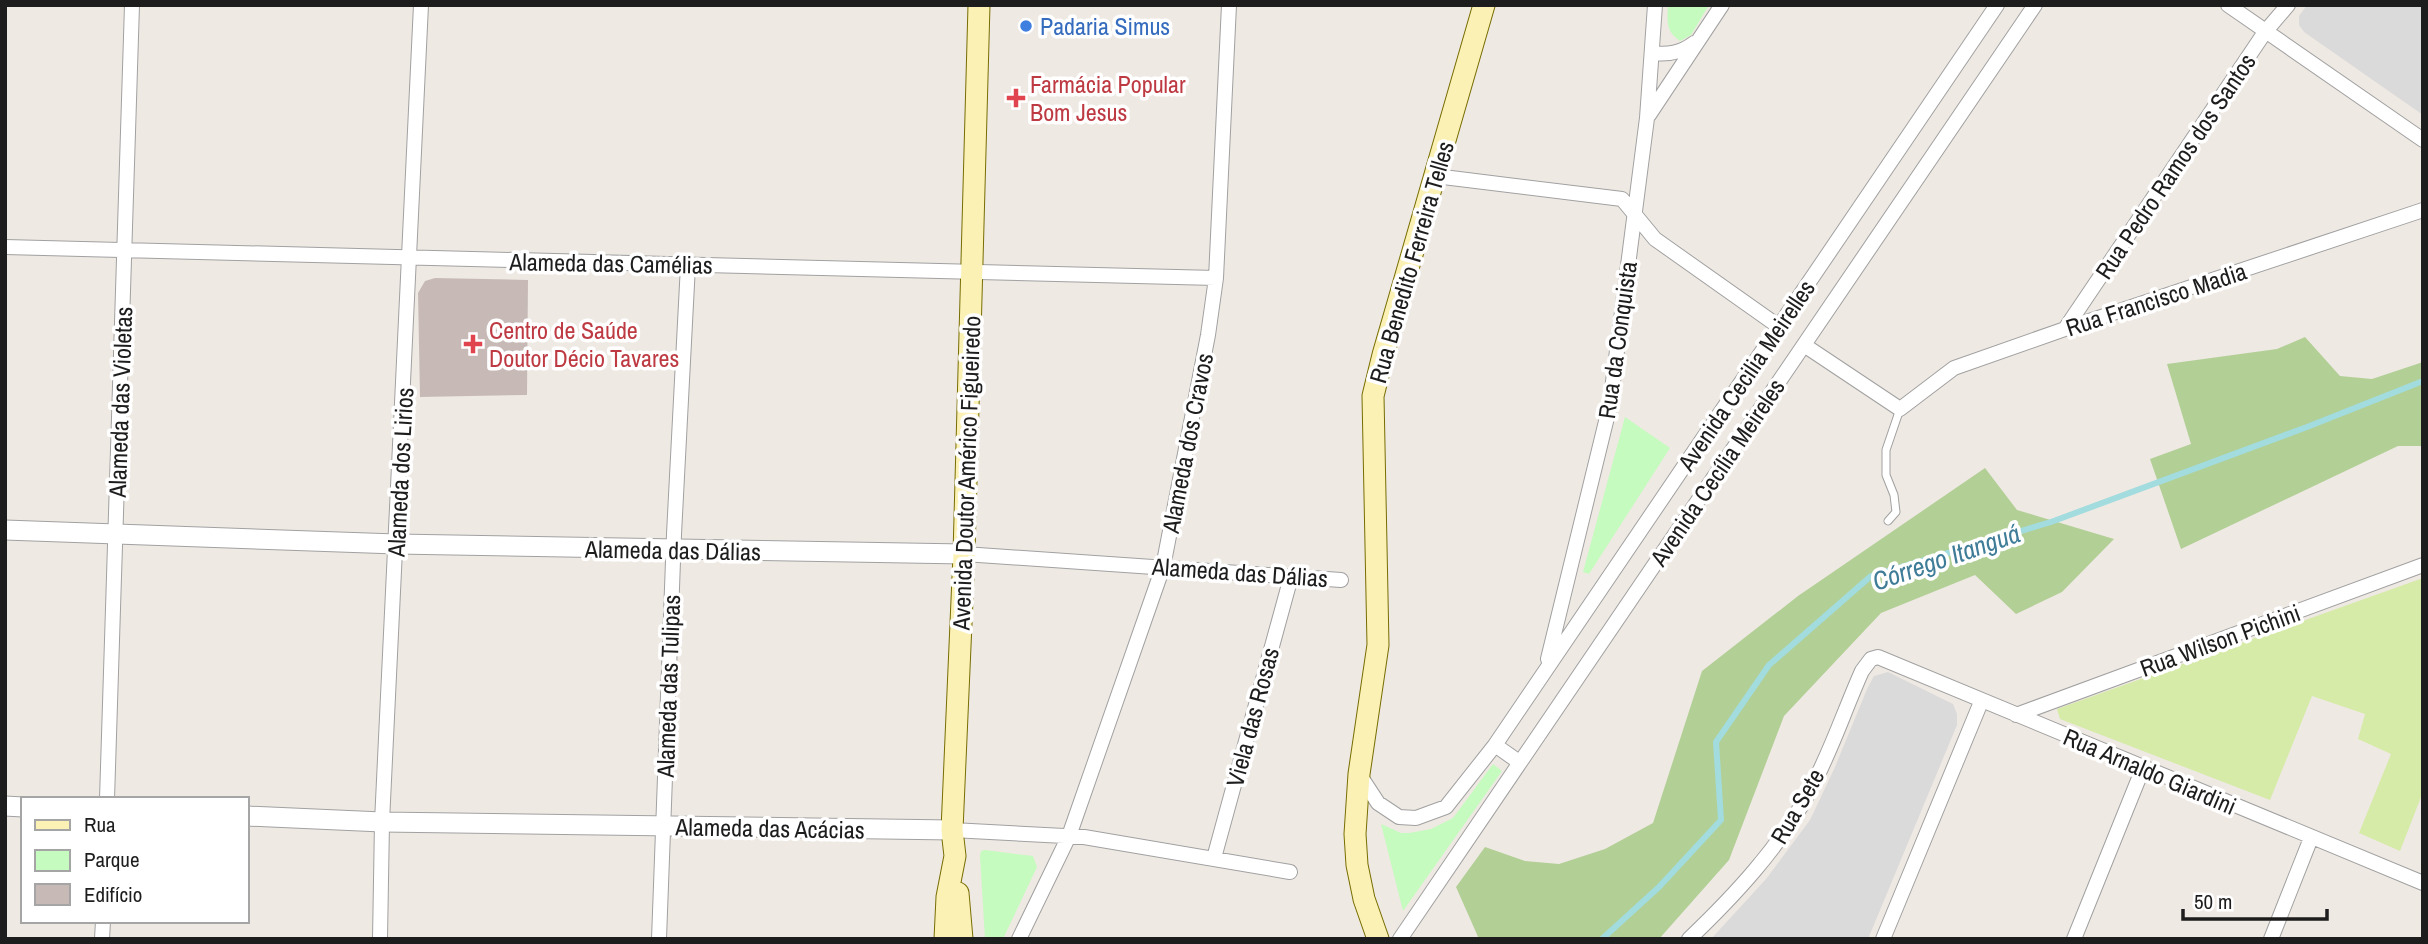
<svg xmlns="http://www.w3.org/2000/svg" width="2428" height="944" font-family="'Archivo Narrow',sans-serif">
	<rect width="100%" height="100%" fill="#efe9e3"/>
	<!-- residential -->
	<path fill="#dbdada" d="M2307,5h116v110l-119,-83 -5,-7v-9z
		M1888,672l65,32 4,10v11l-89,214h-157l55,-60 44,-59 25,-53 32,-78 7,-13z"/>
	<!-- grass -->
	<path fill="#d5eba7" d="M2423,578v214l-23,59 -41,-18 32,-79 -33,-15 7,-25 -53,-18 -42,104 -210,-81 -3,-10z"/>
	<!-- forest -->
	<path fill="#b2cf96" d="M2305,337l35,39 32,3 51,-17v84h-25l-217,103 -31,-90 41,-15 -24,-80 110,-15z
		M1985,468l32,42 97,29 -52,53 -46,22 -41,-39 -94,38 -97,103 -55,144 -70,79h-180l-23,-52 29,-40 40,14 34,3 46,-15 48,-26 49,-152 96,-75z"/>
	<!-- park -->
	<path fill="#c5fbbe" d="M1668,5h41l-18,30 -11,6c-14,-9 -13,-19 -12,-36z
		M1625,417l45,31 -81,126 -6,-2z
		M1493,764l9,7 -99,140 -22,-87 20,9h8l22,-4 22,-11z
		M985,850l48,6 4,11 -34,72h-18l-5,-83 1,-5z"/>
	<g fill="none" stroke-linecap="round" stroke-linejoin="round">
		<!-- stream -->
		<path stroke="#a2dcde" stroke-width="6" d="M1602,939l57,-52 62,-67 -5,-78 53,-77 102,-89 180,-54 256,-95 116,-46"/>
	</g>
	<!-- building -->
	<path fill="#c7bab6" d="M435,278l93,2 -1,115 -107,2 -2,-104 7,-12z"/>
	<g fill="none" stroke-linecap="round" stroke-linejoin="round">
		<defs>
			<path id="service" d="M1888,521l8,-9 -2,-17 -8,-20v-25l14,-41"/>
			<path id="minor" d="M2228,5l195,135
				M1652,53c16,2 29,0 42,-10
				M1649,115l73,-110
				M1435,176l187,23 33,40 123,87
				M5,247l1211,31
				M2065,329l200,-297 23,-27
				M1804,345l96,64 54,-41 111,-39 358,-119
				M964,554l377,26
				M1548,659l62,-254 37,-287 8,-113
				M2016,715l407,-150
				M1495,745l24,17
				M1359,774l19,29 21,14 17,1 30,-11 49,-62 502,-740
				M107,799l25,-794
				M952,830l132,7 206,35
				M1214,858l77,-281
				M102,939l1,-18
				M380,939l2,-117 39,-817
				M659,939l15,-405 14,-269
				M1019,939l50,-103 94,-269 45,-232 8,-57 13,-273
				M1400,939l635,-934
				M1689,939c45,-43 89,-90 119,-145 22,-39 36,-83 54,-123l9,-12 7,-2 545,226
				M1883,939l98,-237
				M2074,939l69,-171
				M2271,939l40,-101"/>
			<path id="tertiary" d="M5,530l391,14 568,10
				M5,806l18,1
				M247,816l135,6 570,8"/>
			<path id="secondary" d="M958,893l4,46
				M945,939l2,-42 8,-41 -3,-26 12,-276 15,-549
				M1378,939l-14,-40 -7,-34 -2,-31 4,-60 19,-129 -5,-249 10,-41 101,-350"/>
		</defs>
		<!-- service casing -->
		<use href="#service" stroke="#a1a1a1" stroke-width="9"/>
		<!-- minor casing -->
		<use href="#minor" stroke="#a1a1a1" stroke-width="16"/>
		<!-- tertiary casing -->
		<use href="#tertiary" stroke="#a1a1a1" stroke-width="21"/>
		<!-- secondary casing -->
		<use href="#secondary" stroke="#776d02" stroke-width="23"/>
		<!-- service -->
		<use href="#service" stroke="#fff" stroke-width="7"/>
		<!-- minor -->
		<use href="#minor" stroke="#fff" stroke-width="14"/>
		<!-- tertiary -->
		<use href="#tertiary" stroke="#fff" stroke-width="19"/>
		<!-- secondary -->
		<use href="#secondary" stroke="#fbf1b5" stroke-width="21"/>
	</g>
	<!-- markers -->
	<circle fill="#3f7fe0" stroke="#fff" stroke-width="2.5" cx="1026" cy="26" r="7"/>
	<g fill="#e0444e" stroke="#fff" stroke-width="2.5">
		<path d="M1012.5 87.5h7v7h7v7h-7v7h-7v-7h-7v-7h7z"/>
		<path d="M469.5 333.5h7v7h7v7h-7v7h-7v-7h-7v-7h7z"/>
	</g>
	<g text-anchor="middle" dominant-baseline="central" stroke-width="7" stroke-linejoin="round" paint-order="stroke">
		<!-- shop labels -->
		<g font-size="24" fill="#366cbe" stroke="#fff" text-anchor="start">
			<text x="1040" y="26">Padaria Simus</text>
		</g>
		<!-- health labels -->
		<g font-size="24" fill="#be3a42" stroke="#fff" text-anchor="start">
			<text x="1030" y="84">Farmácia Popular<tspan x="1030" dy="28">Bom Jesus</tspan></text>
			<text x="489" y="330">Centro de Saúde<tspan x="489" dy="28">Doutor Décio Tavares</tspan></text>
		</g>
		<!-- street labels -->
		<g font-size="24" fill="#1d1d1d" stroke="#fff">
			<text transform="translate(2175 166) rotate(-56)">Rua Pedro Ramos dos Santos</text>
			<text transform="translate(1411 262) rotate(-74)">Rua Benedito Ferreira Telles</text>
			<text transform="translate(611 263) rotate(1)">Alameda das Camélias</text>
			<text transform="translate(2156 299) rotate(-18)">Rua Francisco Madia</text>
			<text transform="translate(1617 340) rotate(-82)">Rua da Conquista</text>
			<text transform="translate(1746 375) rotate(-56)">Avenida Cecilia Meirelles</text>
			<text transform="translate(120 402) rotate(-88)">Alameda das Violetas</text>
			<text transform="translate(1187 443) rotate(-79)">Alameda dos Cravos</text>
			<text transform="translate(400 472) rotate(-87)">Alameda dos Lirios</text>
			<text transform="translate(1717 472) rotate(-56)">Avenida Cecília Meireles</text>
			<text transform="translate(966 473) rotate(-88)">Avenida Doutor Américo Figueiredo</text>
			<text transform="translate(673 550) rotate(1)">Alameda das Dálias</text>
			<text transform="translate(1240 572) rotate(4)">Alameda das Dálias</text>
			<text transform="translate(2220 640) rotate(-20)">Rua Wilson Pichini</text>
			<text transform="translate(668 686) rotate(-88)">Alameda das Tulipas</text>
			<text transform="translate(1252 717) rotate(-75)">Viela das Rosas</text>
			<text transform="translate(2150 771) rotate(23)">Rua Arnaldo Giardini</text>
			<text transform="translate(1797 806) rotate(-60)">Rua Sete</text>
			<text transform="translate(770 828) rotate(1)">Alameda das Acácias</text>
		</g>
		<!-- water labels -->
		<g font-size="26" font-style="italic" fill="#3f7c97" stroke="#fff">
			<text transform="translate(1946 557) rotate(-19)">Córrego Itanguá</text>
		</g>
	</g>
	<!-- border -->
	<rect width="2428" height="944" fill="none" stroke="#1d1d1d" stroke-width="14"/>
	<!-- legend -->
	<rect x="21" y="797" width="228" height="126" fill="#ffffff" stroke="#a5a5a5" stroke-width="2"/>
	<rect x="35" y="820" width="35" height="10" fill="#fbf1b5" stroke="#a5a5a5" stroke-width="2"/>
	<text x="84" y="832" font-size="21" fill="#1d1d1d">Rua</text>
	<rect x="35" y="850" width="35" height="21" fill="#c5fbbe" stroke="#a5a5a5" stroke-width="2"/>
	<text x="84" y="867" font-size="21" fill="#1d1d1d">Parque</text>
	<rect x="35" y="884" width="35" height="21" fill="#c7bab6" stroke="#a5a5a5" stroke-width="2"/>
	<text x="84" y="902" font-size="21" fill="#1d1d1d">Edifício</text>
	<!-- scale -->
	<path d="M2183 909v10h144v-10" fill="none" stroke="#1d1d1d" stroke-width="3.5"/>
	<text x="2194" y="909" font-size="21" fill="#1d1d1d" stroke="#ffffff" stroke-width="5" paint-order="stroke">50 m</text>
</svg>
